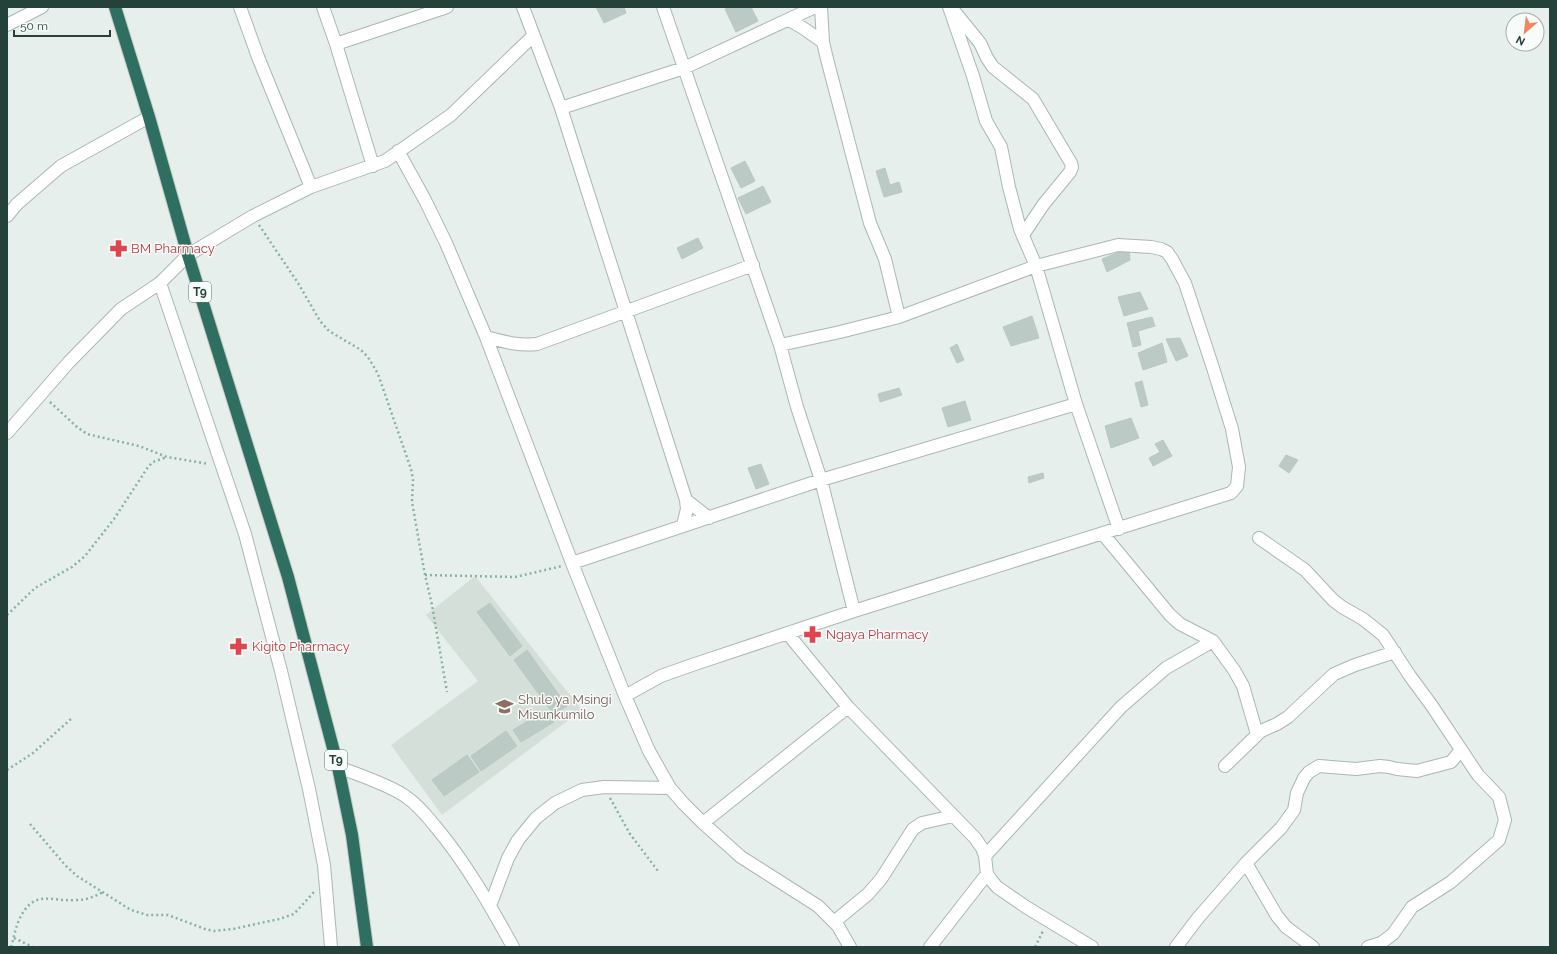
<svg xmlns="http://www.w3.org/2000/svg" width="1557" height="954" font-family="Raleway,sans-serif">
	<rect width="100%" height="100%" fill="#e6efeb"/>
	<!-- built -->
	<path fill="#d4dfda" d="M475,576l107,134 -140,105 -51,-70 87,-64 -52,-66z"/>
	<!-- building -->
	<path fill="#bbcac4" stroke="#b8c9c2" d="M596,7h28l2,6 -22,10z
		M730,7h21l7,14 -22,11 -11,-23z
		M745,161l10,20 -14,7 -10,-20z
		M885,168l5,17 9,-3 3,10 -18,5 -8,-26z
		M763,186l8,16 -25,12 -8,-16z
		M698,238l5,10 -21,11 -5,-11z
		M1129,248l1,12 -23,12 -5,-13z
		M1140,292l8,17 -24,7 -6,-19z
		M1032,316l7,22 -28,8 -8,-19z
		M1152,317l3,9 -17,5 3,14 -8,2 -6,-24z
		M1180,338l8,18 -12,5 -10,-22z
		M1162,343l5,19 -24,8 -5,-17z
		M957,344l7,16 -7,3 -7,-15z
		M1142,381l6,24 -7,2 -6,-24z
		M899,388l3,7 -22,7 -2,-8z
		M965,401l6,19 -23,7 -6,-19z
		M1131,418l8,20 -28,10 -6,-22z
		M1163,440l9,16 -19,10 -4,-8 11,-6 -5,-8z
		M1286,455l12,5 -9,13 -10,-7z
		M761,464l8,20 -13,5 -8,-21z
		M1043,473l1,5 -15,5 -1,-6z
		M490,603l32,43 -12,10 -33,-44z
		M527,650l40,56 -13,9 -40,-55z
		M546,710l8,12 -33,20 -8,-12z
		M506,731l11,15 -36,25 -10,-15z
		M467,755l12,17 -35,24 -12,-16z"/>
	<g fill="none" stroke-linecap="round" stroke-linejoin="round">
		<defs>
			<path id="minor" d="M240,7l18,50 53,130
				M323,7l13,37 37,122
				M523,7l38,101 125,392 1,9 -4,16
				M663,7l117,338 17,62 24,73 33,131
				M821,7l2,35 4,17 43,164 15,36 14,58
				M949,7l24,69 13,45 15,26 8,40 11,42 16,37 40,138 43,125
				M954,11l26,32 7,15 6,9 40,32 38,64 1,4 -2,5 -27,33 -20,30
				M789,20l14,8 20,14
				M7,25l35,-18
				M336,44l111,-37
				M561,108l123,-40 131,-61
				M398,151l27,49 21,43 40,94 86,226 53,133 24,55 21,37 13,15 20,20 38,34 77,49 20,20 12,21
				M7,216l10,-12 44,-38 88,-49
				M160,283l85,251 36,137 28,118 15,76 7,82
				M486,337c19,5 32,9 51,7l216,-79
				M7,433l62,-71 52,-53 39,-26 28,-28 65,-39 58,-29 74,-26 66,-46 82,-79
				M686,500l23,18
				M1103,534l67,81 10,9 33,17 21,29 9,16 14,48
				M1259,538l46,32 28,30 9,7 21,12 20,16 27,41 22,30 46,69 21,22 6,23 -6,20 -48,42 -39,25 -19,27 -12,9 -13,4
				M572,563l249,-83 255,-76
				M788,634l60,73 127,131 7,10 3,8 2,18 5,7 5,6 29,20 66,40
				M625,696l36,-20 31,-11 162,-54 377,-118 6,-7 2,-19 -7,-38 -19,-61 -28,-85 -13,-24 -5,-7 -6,-3 -10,-2 -33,-2 -82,21 -137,51 -59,15 -60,13
				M1225,766l36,-35 16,-7 11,-7 46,-43 21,-9 40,-13
				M338,767c21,8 49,17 67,29 12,8 22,20 30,30 31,37 55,79 78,121
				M703,823l145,-116
				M985,856l136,-149 45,-39 47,-27
				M1246,863l31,53 9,11 27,20
				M490,906l18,-48 10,-18 18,-22 19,-15 27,-13 22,-3 66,1
				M834,922l34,-28 13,-15 32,-50 9,-6 31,-7
				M930,947l57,-73
				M1176,947l22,-29 48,-55 35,-35 13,-18 3,-17 7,-15 5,-6 10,-6 37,3 24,-3 9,1 8,2 20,2 34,-9 10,-12"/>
			<path id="highway" d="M115,7l34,110 39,138 100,322 50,190 14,68 15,112"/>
		</defs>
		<!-- minor casing -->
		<use href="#minor" stroke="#a8b8b2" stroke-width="14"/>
		<!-- highway casing -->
		<use href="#highway" stroke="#c2cac8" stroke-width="14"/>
		<!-- path -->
		<path stroke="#86b3a5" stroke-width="2.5" stroke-dasharray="2 3" stroke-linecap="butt" d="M259,225l39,58 22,38 9,10 32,19 7,7 10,17 33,95 2,11 -1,22 13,73 7,30 15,87
			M50,402l27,25 10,7 52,12 28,11 42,7
			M425,575l90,2 47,-11
			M7,615l28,-27 37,-21 13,-11 29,-37 34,-52 5,-5 14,-5
			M7,770l26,-17 39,-35
			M610,798l20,36 28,37
			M30,824l36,42 11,10 54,34 16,5h21l37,14 9,2 19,-2 46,-10 15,-5 20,-22
			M14,938l19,9
			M11,947c3,-9 4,-18 8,-27 15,-32 31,-18 57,-20 10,0 18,-3 27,-8
			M1035,947l8,-16"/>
		<!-- minor -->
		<use href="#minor" stroke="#fff" stroke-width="12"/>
		<!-- highway -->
		<use href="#highway" stroke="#2f6f62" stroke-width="12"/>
	</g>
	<!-- icons -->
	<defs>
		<symbol id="pharmacy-bare" viewBox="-9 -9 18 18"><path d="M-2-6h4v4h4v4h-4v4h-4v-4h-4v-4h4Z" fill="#e0444e" stroke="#f7fbf9" stroke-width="2.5" paint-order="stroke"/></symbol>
		<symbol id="school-bare" viewBox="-9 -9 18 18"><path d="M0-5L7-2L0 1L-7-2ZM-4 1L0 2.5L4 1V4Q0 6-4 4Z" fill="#8d6e63" stroke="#f7fbf9" stroke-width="2.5" paint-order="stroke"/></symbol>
	</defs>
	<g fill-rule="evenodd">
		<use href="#pharmacy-bare" x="106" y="236" width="25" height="25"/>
		<use href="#pharmacy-bare" x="800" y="622" width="25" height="25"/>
		<use href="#pharmacy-bare" x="226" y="634" width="25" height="25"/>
		<use href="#school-bare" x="492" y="694" width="25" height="25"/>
	</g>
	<g text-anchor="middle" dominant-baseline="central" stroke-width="3" stroke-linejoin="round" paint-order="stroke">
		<!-- shield labels -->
		<g fill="#f7fbf9" stroke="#637a73" stroke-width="1">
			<rect x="189" y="282" width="22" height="20" rx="3"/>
			<rect x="325" y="750" width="22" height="20" rx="3"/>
		</g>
		<g font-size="12" font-weight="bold" fill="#24423a">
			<text x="200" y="292">T9</text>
			<text x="336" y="760">T9</text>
		</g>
		<!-- health labels -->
		<g font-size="13" fill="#be3a42" stroke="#f7fbf9" text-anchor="start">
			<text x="131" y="248">BM Pharmacy</text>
			<text x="826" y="634">Ngaya Pharmacy</text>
			<text x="252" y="646">Kigito Pharmacy</text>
		</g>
		<!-- education labels -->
		<g font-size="13" fill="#785e54" stroke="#f7fbf9" text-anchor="start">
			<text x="518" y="699">Shule ya Msingi<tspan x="518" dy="15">Misunkumilo</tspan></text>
		</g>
	</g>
	<!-- border -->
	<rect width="1557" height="954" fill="none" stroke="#24423a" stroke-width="16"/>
	<!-- north arrow -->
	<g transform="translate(1525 32) rotate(208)"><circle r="19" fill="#f7fbf9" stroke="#a3b1ad"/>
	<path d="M0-3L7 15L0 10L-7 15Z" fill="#f4845f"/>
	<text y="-6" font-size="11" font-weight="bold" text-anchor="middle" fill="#24423a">N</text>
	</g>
	<!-- scale -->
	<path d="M14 30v6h96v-6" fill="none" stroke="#24423a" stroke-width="2"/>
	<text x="20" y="30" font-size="12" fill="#24423a" stroke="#f7fbf9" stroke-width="3" paint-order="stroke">50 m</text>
</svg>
